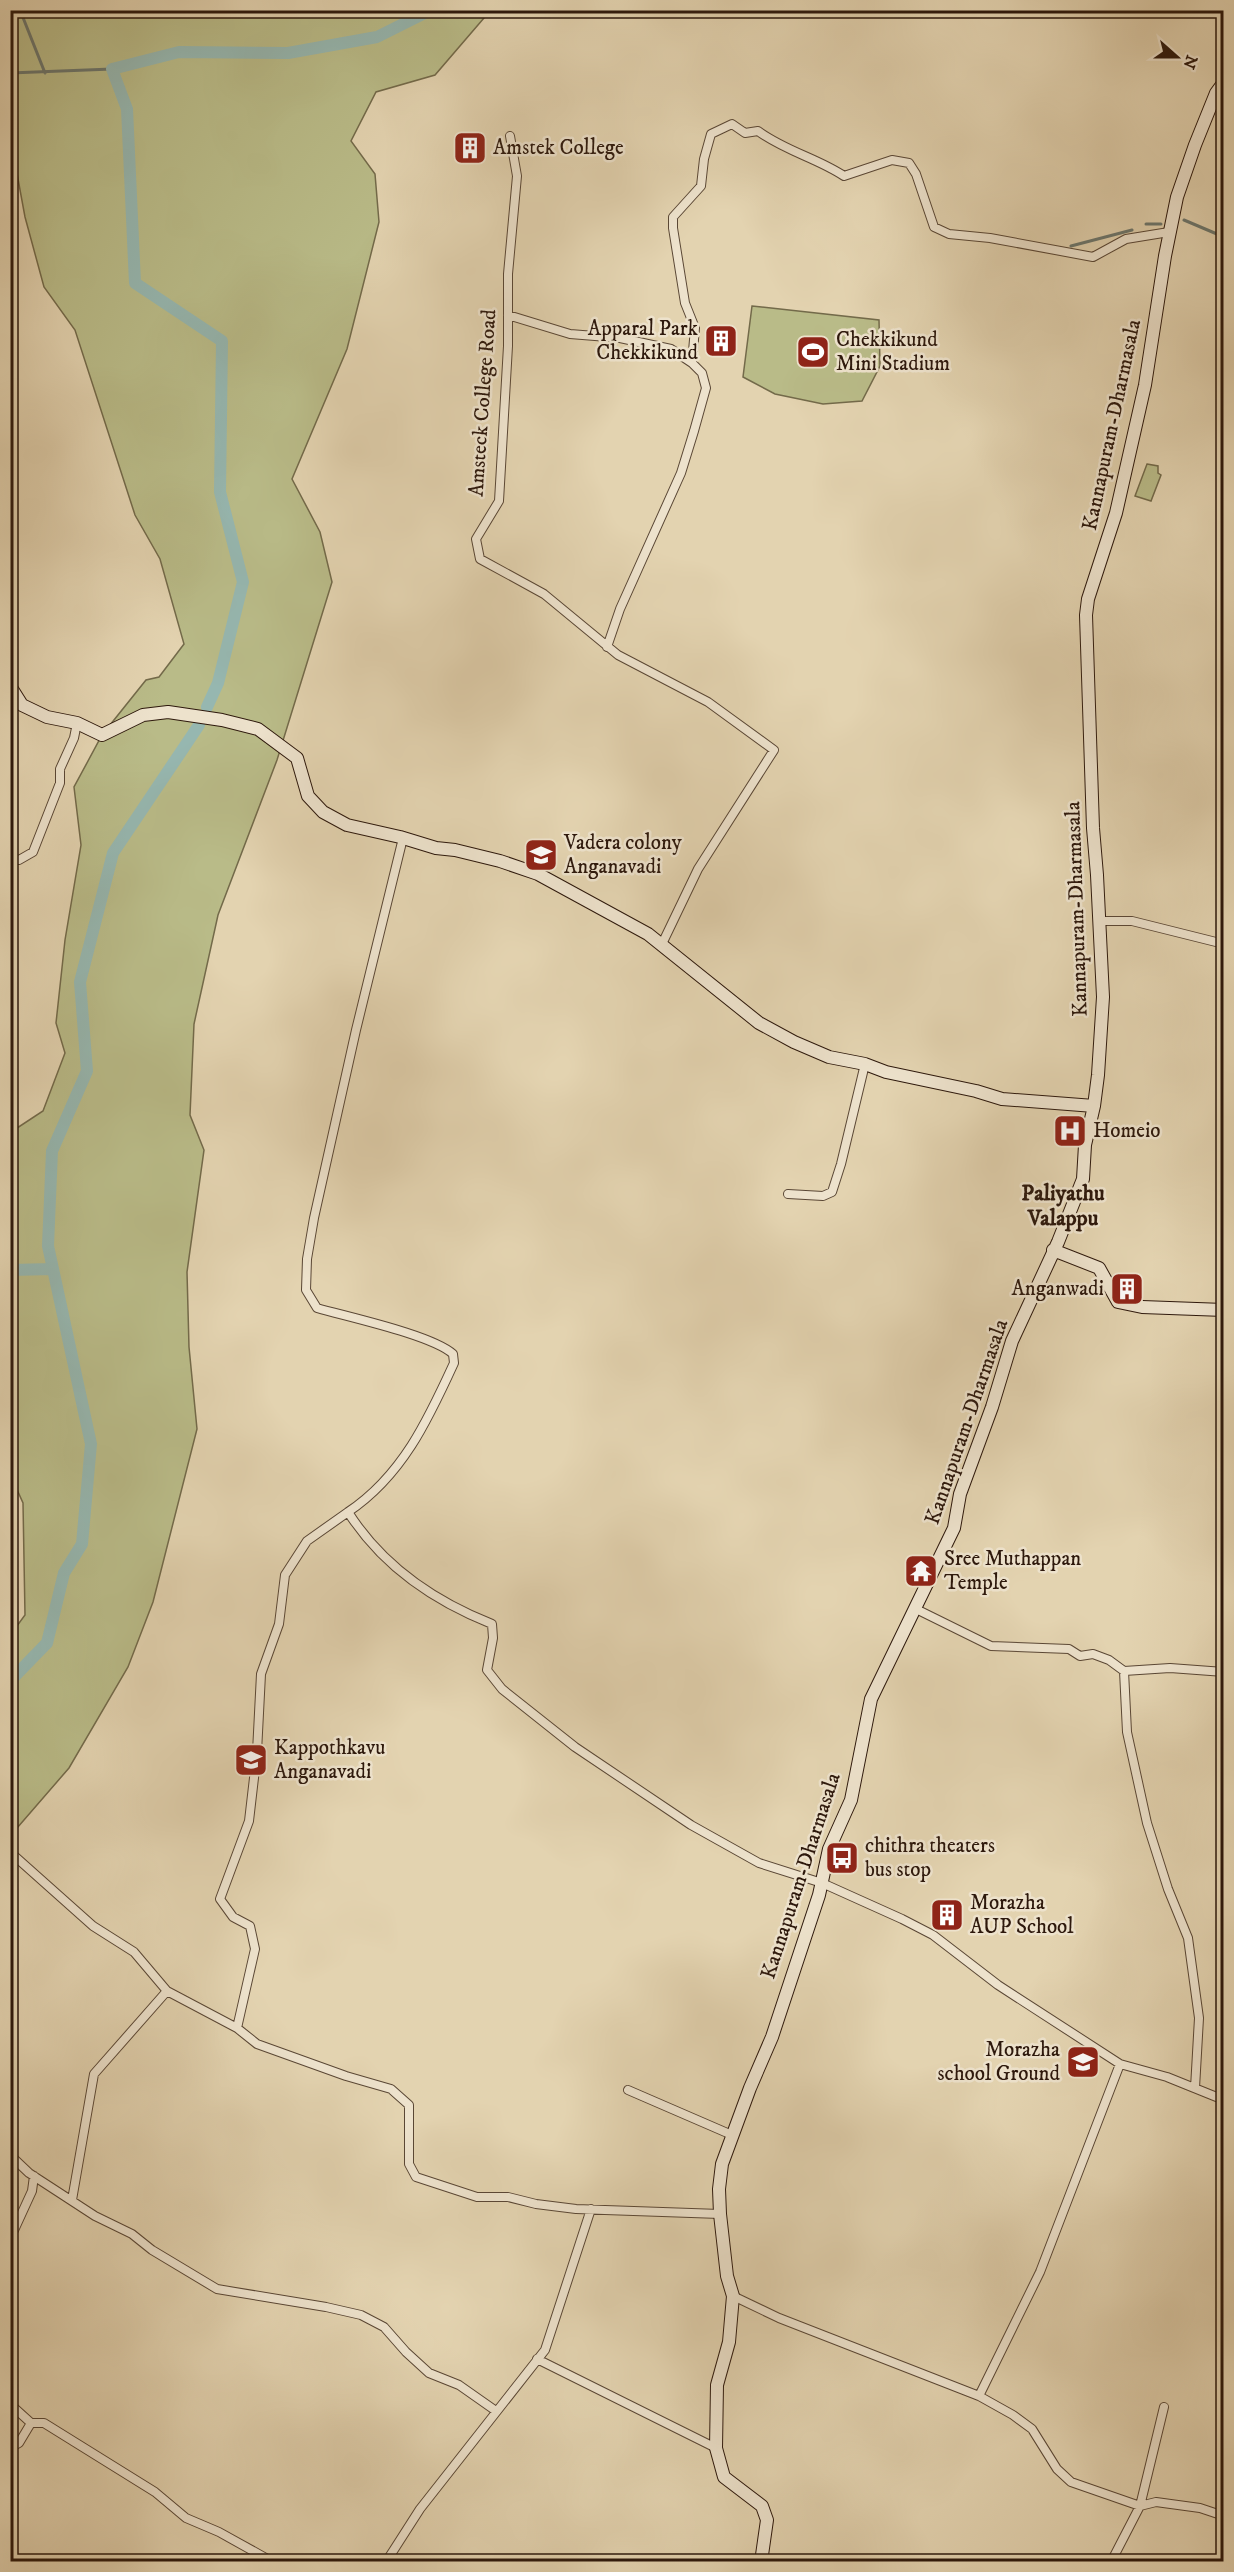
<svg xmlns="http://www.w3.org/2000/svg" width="1234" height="2572" font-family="'IM FELL DW Pica',serif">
	<rect width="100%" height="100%" fill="#e3d3b0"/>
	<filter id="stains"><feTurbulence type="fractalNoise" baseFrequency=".00333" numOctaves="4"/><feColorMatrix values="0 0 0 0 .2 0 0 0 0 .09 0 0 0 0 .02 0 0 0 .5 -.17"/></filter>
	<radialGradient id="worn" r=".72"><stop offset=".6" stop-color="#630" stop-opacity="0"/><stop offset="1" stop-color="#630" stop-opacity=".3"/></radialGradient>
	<!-- green -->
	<path fill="#b9bb88" stroke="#736a4a" stroke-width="1.5" d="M11,11h479l-55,64 -59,17 -25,49 24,33 4,48 -32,127 -55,130 28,53 12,50 -55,178 -59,155 -24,109 -4,91 14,35 -17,122 2,75 8,82 -44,173 -25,65 -59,101 -58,67v-201l14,-19 -2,-112 -13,-29 1,-342 32,-21 22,-58 -9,-30 9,-83 16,-95 -7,-58 28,-52 44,-55 13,-3 25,-33 -24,-85 -25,-44 -60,-185 -31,-43 -19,-70 -9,-49 -5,-13z
		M752,306l127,14 1,46 -18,35 -39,3 -48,-10 -32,-17z
		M1147,464l11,2v7l3,2 -10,26 -16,-5z"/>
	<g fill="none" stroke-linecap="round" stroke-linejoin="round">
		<!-- stream -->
		<path stroke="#6c776e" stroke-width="3" d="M20,10l25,63
			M10,73l102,-4
			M1184,220l40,17
			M1146,224h15
			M1071,246l61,-16"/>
		<!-- canal -->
		<path stroke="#96b7b0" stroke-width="12" d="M207,707l11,-24 25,-101 -23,-90 2,-151 -87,-58 -8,-174 -15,-40 67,-17 109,1 89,-16 54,-27
			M10,1270l43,-1
			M10,1681l37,-38 17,-70 18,-29 9,-100 -43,-198 4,-95 35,-80 -7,-89 33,-129 86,-128"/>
		<defs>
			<path id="minor" d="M510,136l7,40 -9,98v72l-9,155 -23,38 4,20 64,35 74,61 90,47 66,48 -76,119 -36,75
				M508,315l62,19 50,4 51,11 21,14
				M607,647l13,-38 61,-136 13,-42 12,-43 -4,-15 -10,-10 3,-35 -10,-25 -12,-75v-11l28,-31 3,-27 7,-25 21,-10 13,9 13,-2c27,20 59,27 86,45l48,-16 17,3 7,11 18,53 15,7 41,4 103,19 33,-18 43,-7
				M403,838l-47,192 -42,188 -7,41 -1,31 11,18c31,9 115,27 136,46l1,9c-26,57 -52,113 -106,149 35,55 86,89 144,112l1,14 -6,32 15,19 73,58 116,78 68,38 63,20 80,36 31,16 65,50 122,79 47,13 57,23
				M10,859l9,1 14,-8 27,-69v-14l14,-31 3,-15
				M1100,921h32l92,23
				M788,1194l35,2 9,-4 9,-28 24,-100
				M348,1512l-41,29 -22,34 -6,49 -18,50 -4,78 -8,69 -29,78 13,18 17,9 5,23 -18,79 20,16 89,32 45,13 18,16v59l7,13 61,20h31l28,7 40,5 144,5
				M916,1609l75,37 78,3 11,7 13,-2 16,6 15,11 46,-3 54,4
				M1124,1671l3,61 20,91 21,66 20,49 11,80 -4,70
				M10,1852l83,74 41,26 33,39 70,37
				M628,2090l104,45
				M10,2155l19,18 66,43 37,18 20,16 65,39 109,18 35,8 23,12 22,25 23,21 30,12 37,26
				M72,2200l22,-126 73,-83
				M10,2239l22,-48 2,-15
				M733,2296l46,22 200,78 34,19 19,14 25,40 14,13 69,24 16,-4 44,6 24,8
				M537,2359l179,89
				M979,2396l61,-124 80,-208
				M10,2404l21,19
				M10,2448l9,-5 12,-20h13l111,69 31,26 33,14 54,30
				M386,2562l34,-53 125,-159 46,-141
				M1111,2562l29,-56 24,-99"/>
			<path id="secondary" d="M10,686l12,19 25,12 30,6 25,12 41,-20 25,-3 54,8 36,9 39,29 11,38 15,16 24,13 53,12 36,11 19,2 45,11 38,13 110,60 111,89 35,19 35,15 36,7 21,8 90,19 26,8 92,7
				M1053,1250l46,18 19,34 24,5 82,3
				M761,2562l6,-42 -5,-14 -38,-29 -8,-29 1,-63 12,-43 4,-46 -6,-20 -7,-62 -1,-25 3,-25 28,-76 22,-51 47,-142 10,-46 22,-49 20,-101 83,-171 6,-34 32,-87 20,-66 46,-99 25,-63 2,-34 9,-39 4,-31 5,-78 -6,-122 -4,-47 -7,-213 2,-16 28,-86 29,-128 20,-129 12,-59 18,-52 21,-52 8,-11"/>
		</defs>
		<!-- minor casing -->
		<use href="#minor" stroke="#5a4735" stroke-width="10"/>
		<!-- secondary casing -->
		<use href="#secondary" stroke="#2d180c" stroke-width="14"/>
		<!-- minor -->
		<use href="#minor" stroke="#ede2cc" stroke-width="8"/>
		<!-- secondary -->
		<use href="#secondary" stroke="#ede2cc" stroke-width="12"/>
	</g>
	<!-- icons -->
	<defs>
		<symbol id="building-square" viewBox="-11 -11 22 22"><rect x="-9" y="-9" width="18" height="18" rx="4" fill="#8f2418" stroke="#ede2cc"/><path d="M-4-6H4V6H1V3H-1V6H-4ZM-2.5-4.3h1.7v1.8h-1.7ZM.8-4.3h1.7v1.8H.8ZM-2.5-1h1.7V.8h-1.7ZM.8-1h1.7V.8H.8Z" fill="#fff"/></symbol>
		<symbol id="stadium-square" viewBox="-11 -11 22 22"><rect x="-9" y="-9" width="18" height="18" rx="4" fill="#8f2418" stroke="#ede2cc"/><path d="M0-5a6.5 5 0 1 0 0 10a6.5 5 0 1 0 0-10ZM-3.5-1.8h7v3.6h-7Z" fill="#fff"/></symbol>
		<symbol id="school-square" viewBox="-11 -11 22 22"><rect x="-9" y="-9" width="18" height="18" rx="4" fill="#8f2418" stroke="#ede2cc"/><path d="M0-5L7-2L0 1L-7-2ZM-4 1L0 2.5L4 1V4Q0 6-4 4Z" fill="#fff"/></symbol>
		<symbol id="hospital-square" viewBox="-11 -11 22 22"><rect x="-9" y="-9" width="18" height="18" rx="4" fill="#8f2418" stroke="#ede2cc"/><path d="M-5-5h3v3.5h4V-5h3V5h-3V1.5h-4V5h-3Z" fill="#fff"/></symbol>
		<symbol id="temple-square" viewBox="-11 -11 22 22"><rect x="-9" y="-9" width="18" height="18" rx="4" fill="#8f2418" stroke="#ede2cc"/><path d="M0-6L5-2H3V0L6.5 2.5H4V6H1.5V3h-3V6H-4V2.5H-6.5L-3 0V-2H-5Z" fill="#fff"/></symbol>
		<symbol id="bus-square" viewBox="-11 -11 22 22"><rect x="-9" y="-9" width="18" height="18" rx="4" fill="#8f2418" stroke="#ede2cc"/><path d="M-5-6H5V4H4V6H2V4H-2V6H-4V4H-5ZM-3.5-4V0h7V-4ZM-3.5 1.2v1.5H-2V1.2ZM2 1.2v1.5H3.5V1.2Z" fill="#fff"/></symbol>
	</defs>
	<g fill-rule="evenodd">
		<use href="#building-square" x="451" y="129" width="38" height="38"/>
		<use href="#building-square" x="702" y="322" width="38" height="38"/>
		<use href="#stadium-square" x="794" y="333" width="38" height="38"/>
		<use href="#school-square" x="522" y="836" width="38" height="38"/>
		<use href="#hospital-square" x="1051" y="1112" width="38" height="38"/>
		<use href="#building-square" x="1108" y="1270" width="38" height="38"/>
		<use href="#temple-square" x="902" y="1552" width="38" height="38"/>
		<use href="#school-square" x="232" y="1741" width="38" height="38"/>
		<use href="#bus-square" x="823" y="1839" width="38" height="38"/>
		<use href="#building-square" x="928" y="1896" width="38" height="38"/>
		<use href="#school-square" x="1064" y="2043" width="38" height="38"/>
	</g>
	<g text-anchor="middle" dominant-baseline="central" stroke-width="5" stroke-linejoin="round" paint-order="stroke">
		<!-- poi labels -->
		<g font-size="21" fill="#2d180c" stroke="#ede2cc" text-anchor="start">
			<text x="493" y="148">Amstek College</text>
			<text x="698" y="329" text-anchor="end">Apparal Park<tspan x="698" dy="24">Chekkikund</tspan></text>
			<text x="836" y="340">Chekkikund<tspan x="836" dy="24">Mini Stadium</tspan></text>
			<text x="564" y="843">Vadera colony<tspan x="564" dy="24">Anganavadi</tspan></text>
			<text x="1093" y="1131">Homeio</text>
			<text x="1104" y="1289" text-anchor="end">Anganwadi</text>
			<text x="944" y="1559">Sree Muthappan<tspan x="944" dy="24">Temple</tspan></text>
			<text x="274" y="1748">Kappothkavu<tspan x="274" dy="24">Anganavadi</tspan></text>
			<text x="865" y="1846">chithra theaters<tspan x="865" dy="24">bus stop</tspan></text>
			<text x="970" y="1903">Morazha<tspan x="970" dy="24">AUP School</tspan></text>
			<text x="1060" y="2050" text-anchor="end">Morazha<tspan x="1060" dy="24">school Ground</tspan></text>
		</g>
		<!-- street labels -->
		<g font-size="21" fill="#2d180c" stroke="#ede2cc">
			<text transform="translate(483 403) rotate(-86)">Amsteck College Road</text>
			<text transform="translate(1112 425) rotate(-78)">Kannapuram-Dharmasala</text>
			<text transform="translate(1077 909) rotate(-92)">Kannapuram-Dharmasala</text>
			<text transform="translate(967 1422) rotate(-71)">Kannapuram-Dharmasala</text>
			<text transform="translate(801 1876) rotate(-72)">Kannapuram-Dharmasala</text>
		</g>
		<!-- neighbourhood labels -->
		<g font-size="22" font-weight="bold" fill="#2d180c" stroke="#ede2cc">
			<text x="1063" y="1193">Paliyathu<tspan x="1063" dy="25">Valappu</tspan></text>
		</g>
	</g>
	<!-- margin -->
	<rect width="1234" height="2572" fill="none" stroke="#e3d3b0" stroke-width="36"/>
	<rect x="12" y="12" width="1210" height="2548" fill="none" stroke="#2d180c" stroke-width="3"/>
	<rect x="18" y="18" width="1198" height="2536" fill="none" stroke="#2d180c" stroke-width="1.5"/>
	<!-- north arrow -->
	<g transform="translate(1177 57) rotate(111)" stroke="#ede2cc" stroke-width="4.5" paint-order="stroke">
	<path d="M0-4.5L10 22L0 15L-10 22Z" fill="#2d180c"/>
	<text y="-9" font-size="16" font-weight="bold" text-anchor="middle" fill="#2d180c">N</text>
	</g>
	<rect width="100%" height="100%" filter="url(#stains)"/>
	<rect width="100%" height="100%" fill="url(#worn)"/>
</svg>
